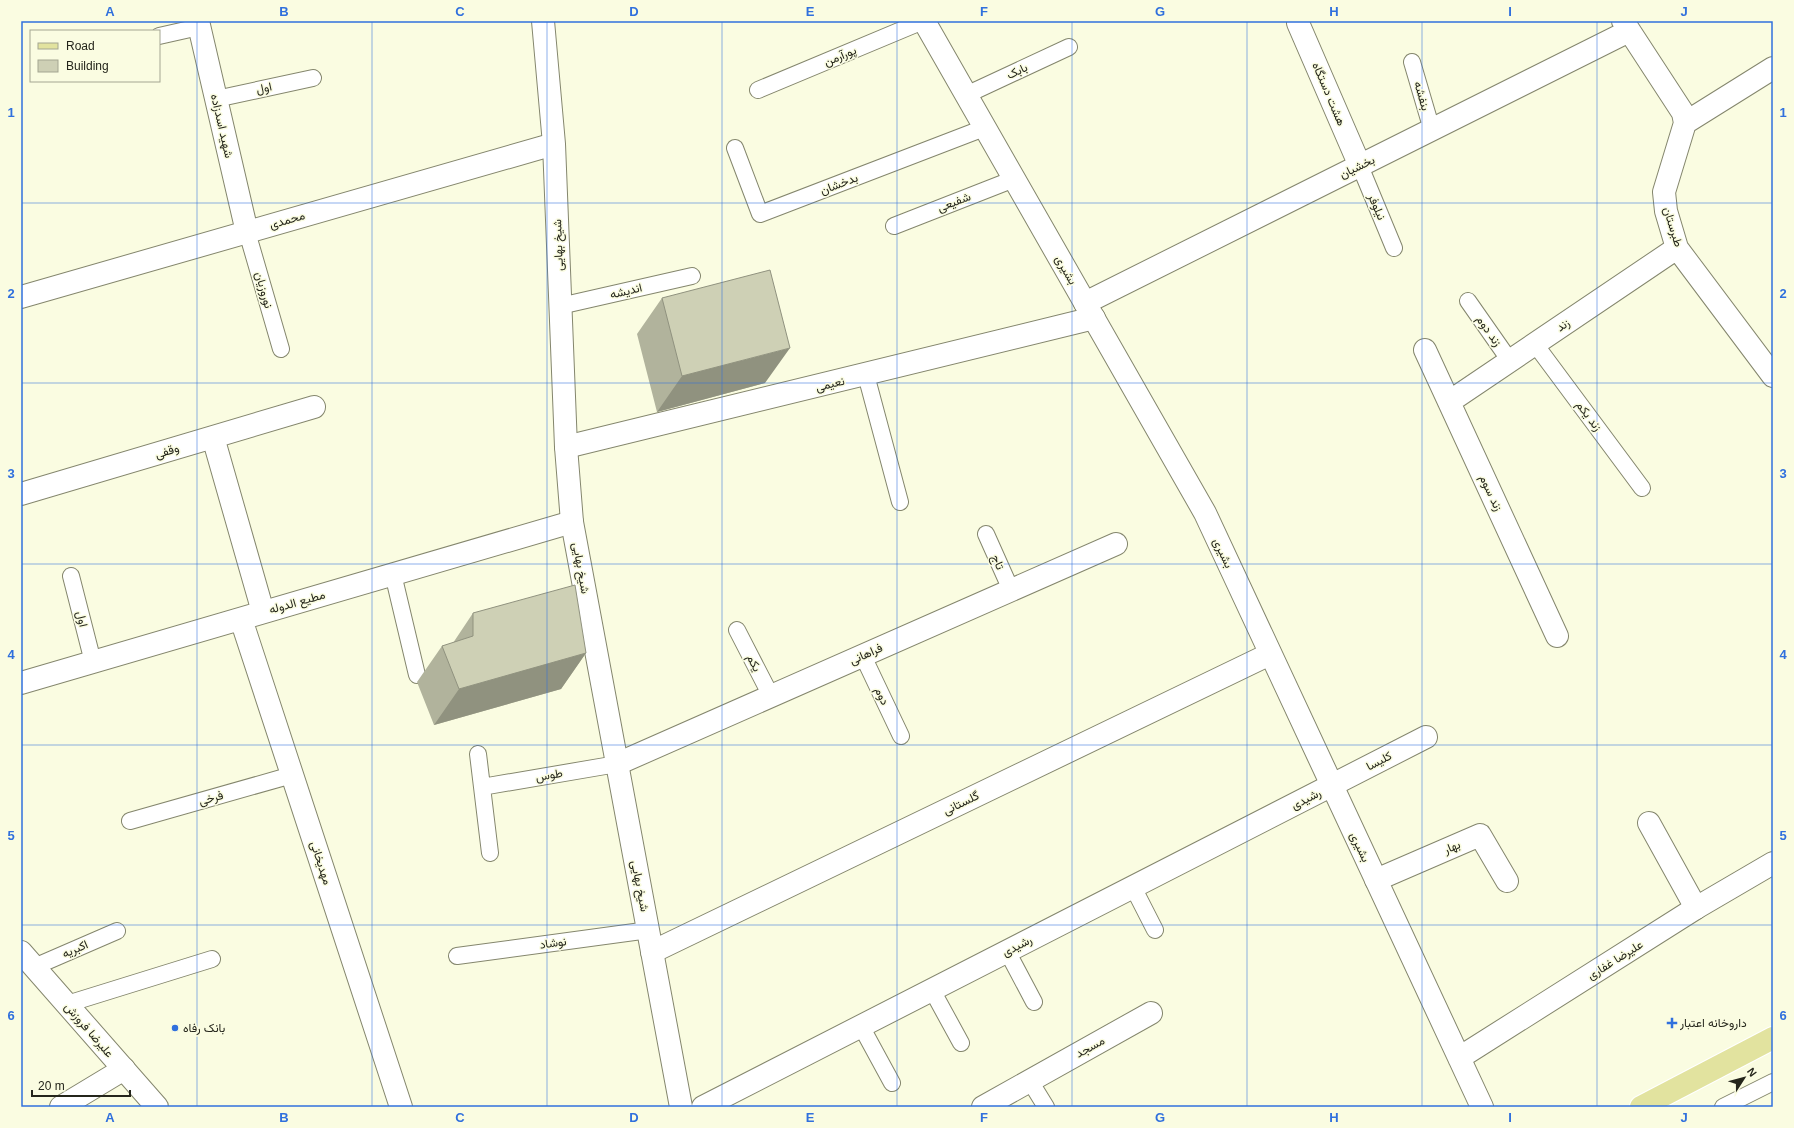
<svg xmlns="http://www.w3.org/2000/svg" width="1794" height="1128" font-family="Arial,Vazirmatn,sans-serif">
	<rect width="100%" height="100%" fill="#fafce1"/>
	<g fill="none" stroke-linecap="round" stroke-linejoin="round">
		<defs>
			<path id="lane" d="M159,36l40,-9
				M1412,62l20,68
				M758,90l165,-69
				M966,95l103,-48
				M216,99l97,-21
				M735,148l25,66 224,-86
				M1360,166l34,82
				M894,226l120,-47
				M247,232l34,117
				M1468,301l42,60
				M560,306l132,-30
				M1535,344l107,144
				M866,375l34,127
				M986,534l25,56
				M393,574l24,101
				M71,576l22,86
				M737,630l34,66
				M863,656l38,80
				M478,754l12,99
				M482,787l135,-23
				M130,821l162,-46
				M1133,887l22,43
				M1007,951l27,51
				M457,956l192,-26
				M34,967l83,-36
				M932,990l29,53
				M67,1004l145,-45
				M861,1026l31,57
				M1030,1081l16,26
				M1723,1107l50,-25"/>
			<path id="street" d="M198,21l49,211
				M1623,21l60,92 2,10 -21,69 2,19 11,37 96,128
				M1298,23l62,143
				M1685,123l88,-55
				M1085,303l544,-272
				M1425,350l132,286
				M1449,402l228,-154
				M213,437l50,175
				M566,447l528,-129
				M21,494l293,-87
				M241,619l160,488
				M21,683l551,-161
				M617,764l499,-220
				M1649,823l47,85
				M1376,880l104,-45 27,46
				M652,952l618,-298
				M61,1107l63,-38
				M703,1107l723,-370
				M983,1107l168,-94"/>
			<path id="secondary" d="M543,21l11,123 12,303 6,75 109,585
				M924,21l281,492 277,594
				M21,297l533,-153
				M21,952l136,155
				M1459,1058l237,-150 77,-45"/>
			<path id="primary" d="M1641,1107l132,-69"/>
		</defs>
		<!-- lane casing -->
		<use href="#lane" stroke="#84866d" stroke-width="18"/>
		<!-- street casing -->
		<use href="#street" stroke="#84866d" stroke-width="24"/>
		<!-- secondary casing -->
		<use href="#secondary" stroke="#84866d" stroke-width="24"/>
		<!-- primary casing -->
		<use href="#primary" stroke="#fff" stroke-width="24"/>
		<!-- lane -->
		<use href="#lane" stroke="#fff" stroke-width="16"/>
		<!-- street -->
		<use href="#street" stroke="#fff" stroke-width="22"/>
		<!-- secondary -->
		<use href="#secondary" stroke="#fff" stroke-width="22"/>
		<!-- primary -->
		<use href="#primary" stroke="#e2e39f" stroke-width="22"/>
	</g>
	<!-- wall -->
	<path fill="#b1b39c" d="M662,298l103,85 -108,29 -20,-78z
		M473,613l113,40 -25,36 -127,36 -17,-43 25,-36 11,-3z"/>
	<!-- shaded-wall -->
	<path fill="#90927f" d="M790,348l-25,35 -108,29 25,-36z
		M586,653l-25,36 -127,36 25,-36z"/>
	<!-- building -->
	<path fill="#ced0b5" stroke="#90927f" d="M770,270l20,78 -108,28 -20,-78z
		M575,585l11,68 -127,36 -17,-43 31,-10v-23z"/>
	<!-- grid -->
	<path fill="none" stroke="#3070dd" stroke-width="1" stroke-opacity="0.55" d="M197,21v1086M372,21v1086M547,21v1086M722,21v1086M897,21v1086M1072,21v1086M1247,21v1086M1422,21v1086M1597,21v1086M21,203h1752M21,383h1752M21,564h1752M21,745h1752M21,925h1752"/>
	<!-- markers -->
	<g fill="#3070dd" stroke="#fafce1" stroke-width="1.5">
		<path d="M1670 1017h4v4h4v4h-4v4h-4v-4h-4v-4h4z"/>
		<circle cx="175" cy="1028" r="4"/>
	</g>
	<g text-anchor="middle" dominant-baseline="central" stroke-width="3" stroke-linejoin="round" paint-order="stroke">
		<!-- street labels -->
		<g font-size="12" fill="#24251b" stroke="#fafce1">
			<text transform="translate(840 56) rotate(-23)">پورآرمن</text>
			<text transform="translate(1017 71) rotate(-25)">بابک</text>
			<text transform="translate(264 88) rotate(-12)">اول</text>
			<text transform="translate(1329 94) rotate(67)">هشت دستگاه</text>
			<text transform="translate(1422 96) rotate(74)">بنفشه</text>
			<text transform="translate(222 126) rotate(77)">شهید اسدزاده</text>
			<text transform="translate(1357 167) rotate(-26)">بخشیان</text>
			<text transform="translate(839 184) rotate(-21)">بدخشان</text>
			<text transform="translate(954 202) rotate(-21)">شفیعی</text>
			<text transform="translate(1377 207) rotate(67)">نیلوفر</text>
			<text transform="translate(287 220) rotate(-16)">محمدی</text>
			<text transform="translate(1673 227) rotate(73)">طبرستان</text>
			<text transform="translate(558 245) rotate(-92)">شیخ بهایی</text>
			<text transform="translate(1066 270) rotate(60)">بشیری</text>
			<text transform="translate(264 290) rotate(74)">نوروزیان</text>
			<text transform="translate(626 291) rotate(-13)">اندیشه</text>
			<text transform="translate(1563 325) rotate(-34)">زند</text>
			<text transform="translate(1489 331) rotate(55)">زند دوم</text>
			<text transform="translate(830 384) rotate(-14)">نعیمی</text>
			<text transform="translate(1589 416) rotate(53)">زند یکم</text>
			<text transform="translate(167 451) rotate(-17)">وقفی</text>
			<text transform="translate(1491 493) rotate(65)">زند سوم</text>
			<text transform="translate(1223 553) rotate(65)">بشیری</text>
			<text transform="translate(998 562) rotate(66)">تاج</text>
			<text transform="translate(581 568) rotate(80)">شیخ بهایی</text>
			<text transform="translate(297 602) rotate(-16)">مطیع الدوله</text>
			<text transform="translate(82 619) rotate(76)">اول</text>
			<text transform="translate(866 654) rotate(-24)">فراهانی</text>
			<text transform="translate(754 663) rotate(63)">یکم</text>
			<text transform="translate(882 696) rotate(65)">دوم</text>
			<text transform="translate(1379 761) rotate(-28)">کلیسا</text>
			<text transform="translate(549 775) rotate(-10)">طوس</text>
			<text transform="translate(211 798) rotate(-16)">فرخی</text>
			<text transform="translate(1306 799) rotate(-27)">رشیدی</text>
			<text transform="translate(961 803) rotate(-26)">گلستانی</text>
			<text transform="translate(1360 847) rotate(65)">بشیری</text>
			<text transform="translate(1452 847) rotate(-23)">بهار</text>
			<text transform="translate(321 863) rotate(72)">مهدیخانی</text>
			<text transform="translate(640 886) rotate(79)">شیخ بهایی</text>
			<text transform="translate(553 943) rotate(-8)">نوشاد</text>
			<text transform="translate(1017 946) rotate(-27)">رشیدی</text>
			<text transform="translate(75 949) rotate(-23)">اکبریه</text>
			<text transform="translate(1615 960) rotate(-32)">علیرضا غفاری</text>
			<text transform="translate(89 1030) rotate(49)">علیرضا فروزش</text>
			<text transform="translate(1090 1047) rotate(-29)">مسجد</text>
		</g>
		<!-- poi labels -->
		<g font-size="12" fill="#24251b" stroke="#fafce1" text-anchor="start">
			<text x="1680" y="1023">داروخانه اعتبار</text>
			<text x="183" y="1028">بانک رفاه</text>
		</g>
	</g>
	<!-- border -->
	<rect width="1794" height="1128" fill="none" stroke="#fafce1" stroke-width="44"/>
	<!-- legend -->
	<rect x="30" y="30" width="130" height="52" fill="#fafce1" stroke="#a4a692"/>
	<rect x="38" y="43" width="20" height="6" fill="#e2e39f" stroke="#a4a692"/>
	<text x="66" y="50" font-size="12" fill="#24251b">Road</text>
	<rect x="38" y="60" width="20" height="12" fill="#ced0b5" stroke="#a4a692"/>
	<text x="66" y="70" font-size="12" fill="#24251b">Building</text>
	<!-- north arrow -->
	<g transform="translate(1744 1078) rotate(54)" stroke="#fafce1" stroke-width="3" paint-order="stroke">
	<path d="M0-3L7 15L0 10L-7 15Z" fill="#24251b"/>
	<text y="-6" font-size="11" font-weight="bold" text-anchor="middle" fill="#24251b">N</text>
	</g>
	<!-- scale -->
	<path d="M32 1090v6h98v-6" fill="none" stroke="#24251b" stroke-width="2"/>
	<text x="38" y="1090" font-size="12" fill="#24251b" stroke="#fafce1" stroke-width="3" paint-order="stroke">20 m</text>
	<rect x="22" y="22" width="1750" height="1084" fill="none" stroke="#3070dd" stroke-width="1.5"/>
	<g font-size="13" text-anchor="middle" font-weight="bold" fill="#3070dd">
		<text x="110" y="16">A</text>
		<text x="284" y="16">B</text>
		<text x="460" y="16">C</text>
		<text x="634" y="16">D</text>
		<text x="810" y="16">E</text>
		<text x="984" y="16">F</text>
		<text x="1160" y="16">G</text>
		<text x="1334" y="16">H</text>
		<text x="1510" y="16">I</text>
		<text x="1684" y="16">J</text>
		<text x="11" y="117">1</text>
		<text x="1783" y="117">1</text>
		<text x="11" y="298">2</text>
		<text x="1783" y="298">2</text>
		<text x="11" y="478">3</text>
		<text x="1783" y="478">3</text>
		<text x="11" y="659">4</text>
		<text x="1783" y="659">4</text>
		<text x="11" y="840">5</text>
		<text x="1783" y="840">5</text>
		<text x="11" y="1020">6</text>
		<text x="1783" y="1020">6</text>
		<text x="110" y="1122">A</text>
		<text x="284" y="1122">B</text>
		<text x="460" y="1122">C</text>
		<text x="634" y="1122">D</text>
		<text x="810" y="1122">E</text>
		<text x="984" y="1122">F</text>
		<text x="1160" y="1122">G</text>
		<text x="1334" y="1122">H</text>
		<text x="1510" y="1122">I</text>
		<text x="1684" y="1122">J</text>
	</g>
</svg>
